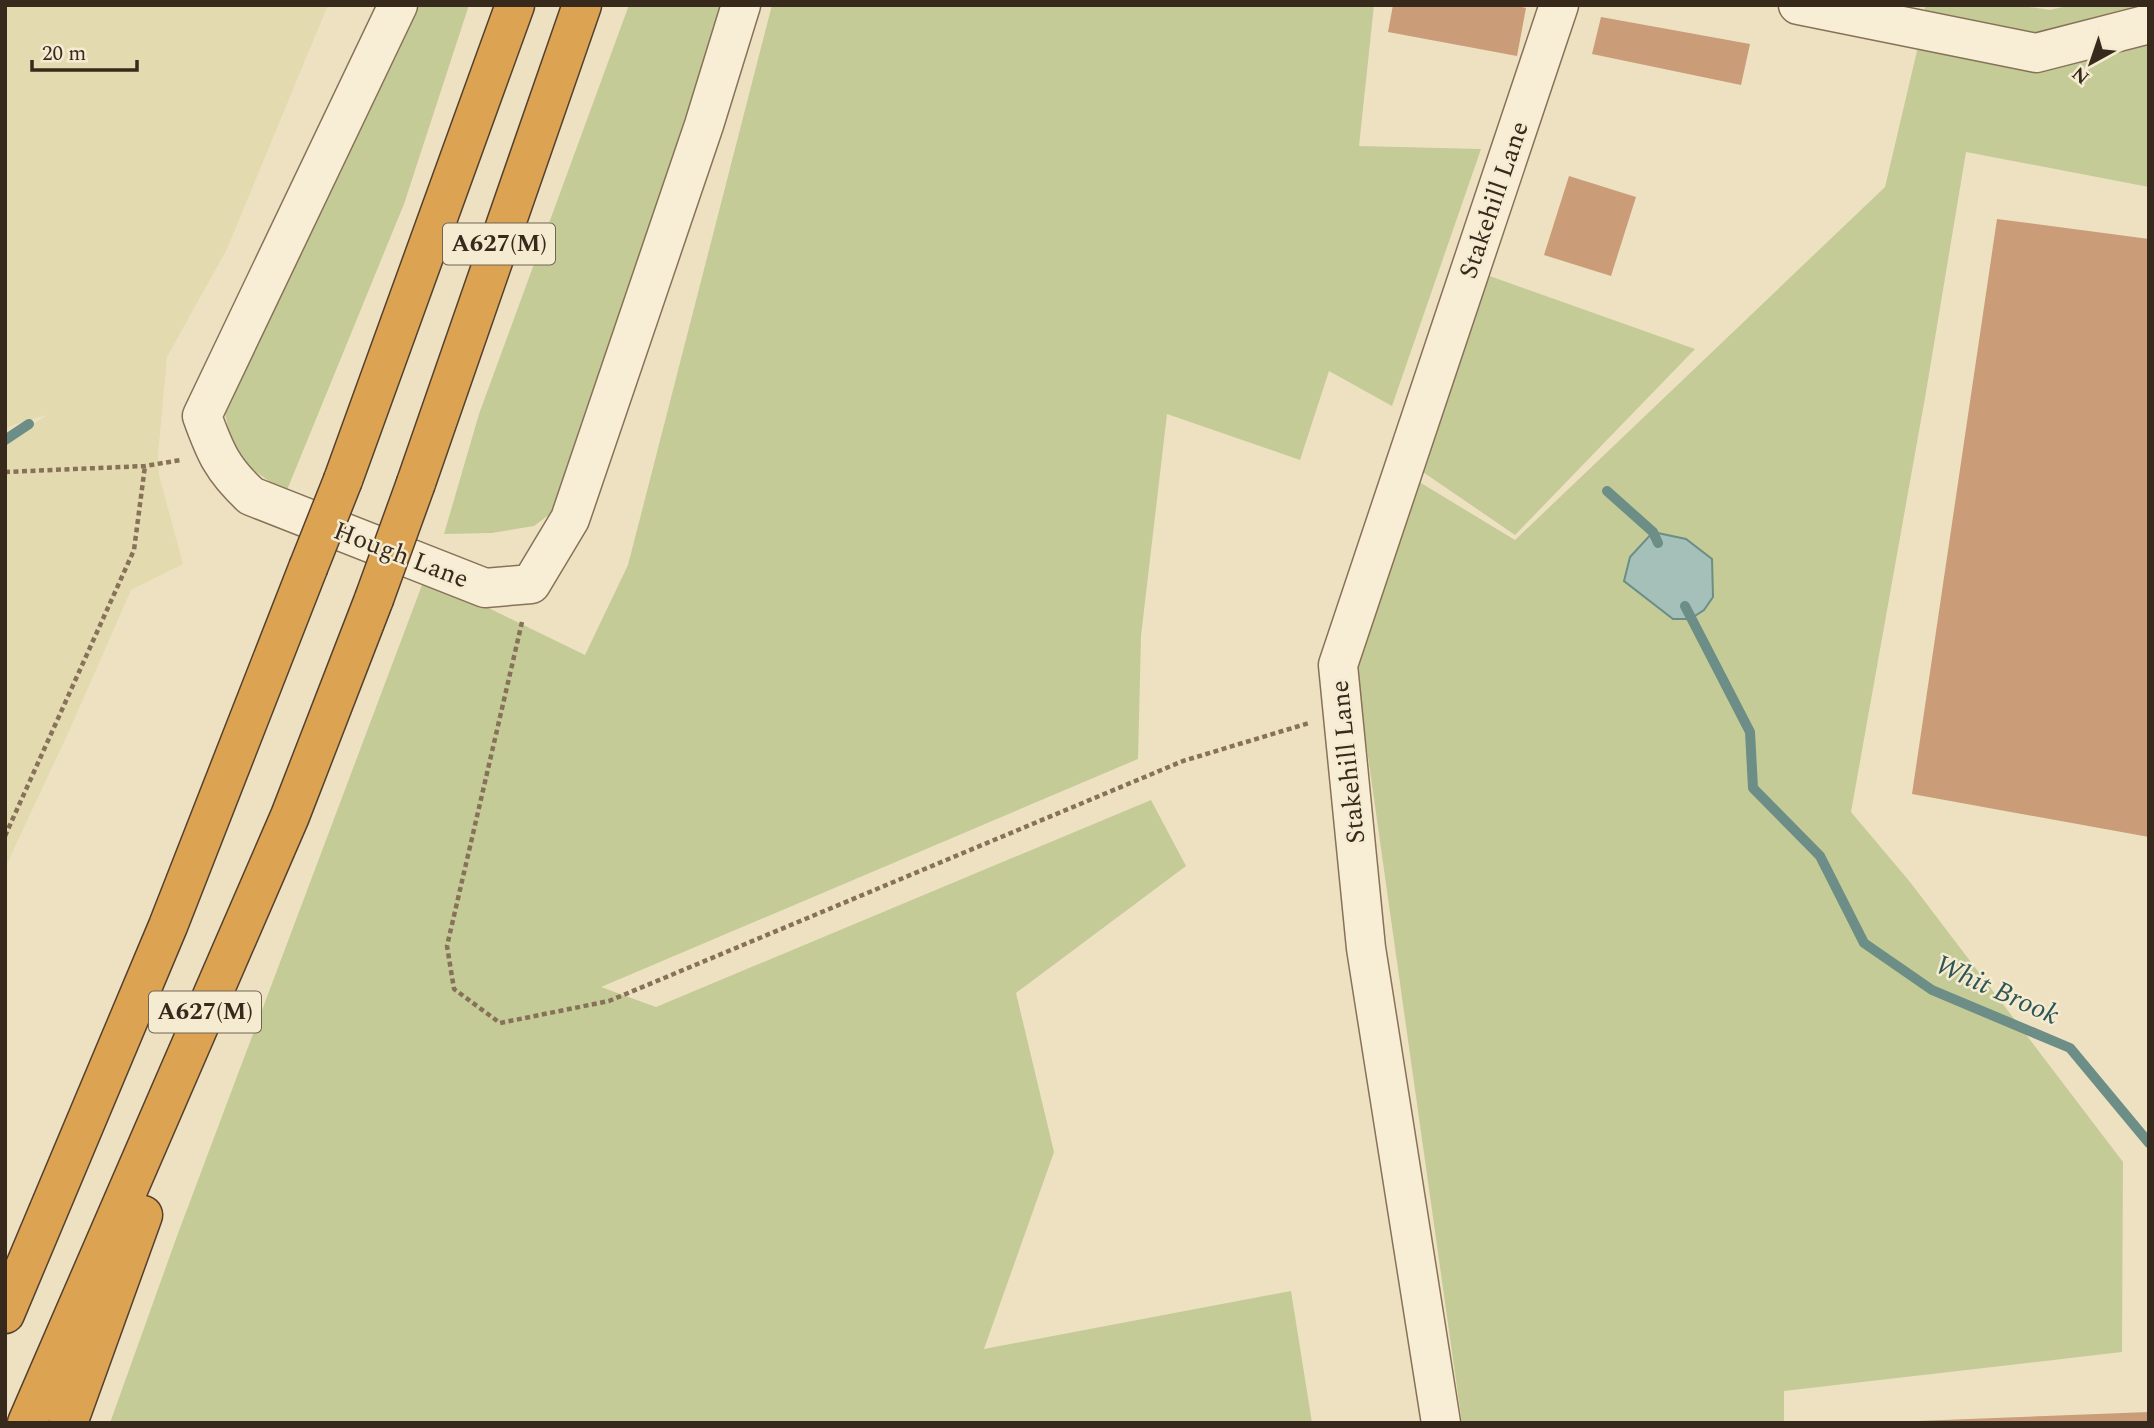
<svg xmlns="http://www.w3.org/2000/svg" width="2154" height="1428" font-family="Spectral,serif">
	<rect width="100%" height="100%" fill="#ede1c2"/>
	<!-- farmland -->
	<path fill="#e3dbaf" d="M5,5h323l-101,244 -60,108 -9,98 1,20 24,89 -52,26 -61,139 -65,139v-426l42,-27 -34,10 -8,5z"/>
	<!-- green -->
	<path fill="#c4cb96" d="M415,5h54l-65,199 -117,286 -11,-4 -41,-29 -12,-52z
		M629,5h93l-51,155 -67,239 -50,112 -20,15 -42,7 -48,1 35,-120z
		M772,5h602l-15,141 122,3 -89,257 -63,-35 -29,89 -133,-46 -26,222 -3,123 -537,228 55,20 495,-207 35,66 -170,127 38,159 -70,197 307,-58 21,132h-1202l67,-187 248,-659 160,78 43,-90z
		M1925,5h91l34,5 21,-5h78v182l-183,-35 -40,240 -75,420 59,70 213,280 -1,190 -338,39v32h-322l-108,-766 62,-177 99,60 370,-353 39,-166z
		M1484,274l211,75 -180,186 -95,-65z"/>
	<!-- water -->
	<path fill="#a4c0b8" stroke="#6c8e86" stroke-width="2" d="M1653,532l33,7 26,20 1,38 -9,13 -14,9h-17l-49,-38 6,-24z"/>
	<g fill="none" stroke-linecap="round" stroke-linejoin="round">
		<!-- stream -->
		<path stroke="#6c8e86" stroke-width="10" d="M5,440l24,-16
			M1607,491l46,41 5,11
			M1685,606l65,126 3,56 67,68 44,87 68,47 138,58 79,95"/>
	</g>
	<!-- building -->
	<path fill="#cb9c78" d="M1393,5h120l13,3 -9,48 -129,-24z
		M1601,17l149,27 -9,41 -149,-31z
		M1569,176l67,21 -25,79 -67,-21z
		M1997,219l152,20v598l-237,-43z
		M2149,1412v11h-232v-2z"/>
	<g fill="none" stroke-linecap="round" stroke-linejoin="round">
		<defs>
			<path id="street" d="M398,5l-196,411c13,36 20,53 49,80l234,92 46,-4 39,-65 134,-394 37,-120
				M1798,5l238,48 113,-29
				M1441,1423l-75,-475 -28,-283 221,-660"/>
			<path id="highway" d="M343,480l172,-475
				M416,483l166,-478
				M5,1314l163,-388 140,-358
				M27,1423l263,-607 84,-217
				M68,1423l75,-208"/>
		</defs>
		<!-- street casing -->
		<use href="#street" stroke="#877259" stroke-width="41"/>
		<!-- highway casing -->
		<use href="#highway" stroke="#54412e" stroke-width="41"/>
		<!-- path -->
		<path stroke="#877259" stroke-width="4.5" stroke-dasharray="5 3.5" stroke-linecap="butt" d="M5,472l140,-6 36,-6
			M522,622l-75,324 7,43 46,34 109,-22 574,-240 126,-38
			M5,836l129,-286 11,-84"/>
		<!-- street -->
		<use href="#street" stroke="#f8eed5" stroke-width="38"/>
		<!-- highway -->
		<use href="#highway" stroke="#dca353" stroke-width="38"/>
		<defs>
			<path id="highway-bridge" d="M308,568l35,-88
				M374,599l42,-116"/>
		</defs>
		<!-- highway-bridge casing -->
		<use href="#highway-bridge" stroke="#54412e" stroke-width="41" stroke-linecap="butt"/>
		<!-- highway-bridge -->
		<use href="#highway-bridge" stroke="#dca353" stroke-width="38"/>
	</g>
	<g text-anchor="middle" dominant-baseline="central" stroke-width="5" stroke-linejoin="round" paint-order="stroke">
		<!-- shield labels -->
		<g fill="#f5ebd1" stroke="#706453" stroke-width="2">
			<rect x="443" y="223.5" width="112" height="41" rx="5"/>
			<rect x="149" y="991.5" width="112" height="41" rx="5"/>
		</g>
		<g font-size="24" font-weight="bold" fill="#372a1d">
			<text x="499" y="244">A627(M)</text>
			<text x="205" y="1012">A627(M)</text>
		</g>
		<!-- street labels -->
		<g font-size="26" fill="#372a1d" stroke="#f5ebd1">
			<text transform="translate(1494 200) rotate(-71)">Stakehill Lane</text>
			<text transform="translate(401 555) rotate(21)">Hough Lane</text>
			<text transform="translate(1348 762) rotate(-96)">Stakehill Lane</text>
		</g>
		<!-- water labels -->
		<g font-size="28" font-style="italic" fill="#2d5655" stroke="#f5ebd1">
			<text transform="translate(1997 990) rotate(24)">Whit Brook</text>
		</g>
	</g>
	<!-- border -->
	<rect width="2154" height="1428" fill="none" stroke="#372a1d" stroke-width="14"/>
	<!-- north arrow -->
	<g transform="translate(2091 63) rotate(220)" stroke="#f5ebd1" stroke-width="5" paint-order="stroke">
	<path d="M0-5L12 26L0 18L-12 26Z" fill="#372a1d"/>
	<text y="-10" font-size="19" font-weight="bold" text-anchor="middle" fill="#372a1d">N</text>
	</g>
	<!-- scale -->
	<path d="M32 60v10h105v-10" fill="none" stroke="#372a1d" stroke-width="3.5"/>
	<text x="42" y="60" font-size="21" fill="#372a1d" stroke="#f5ebd1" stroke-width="5" paint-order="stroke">20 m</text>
</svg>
